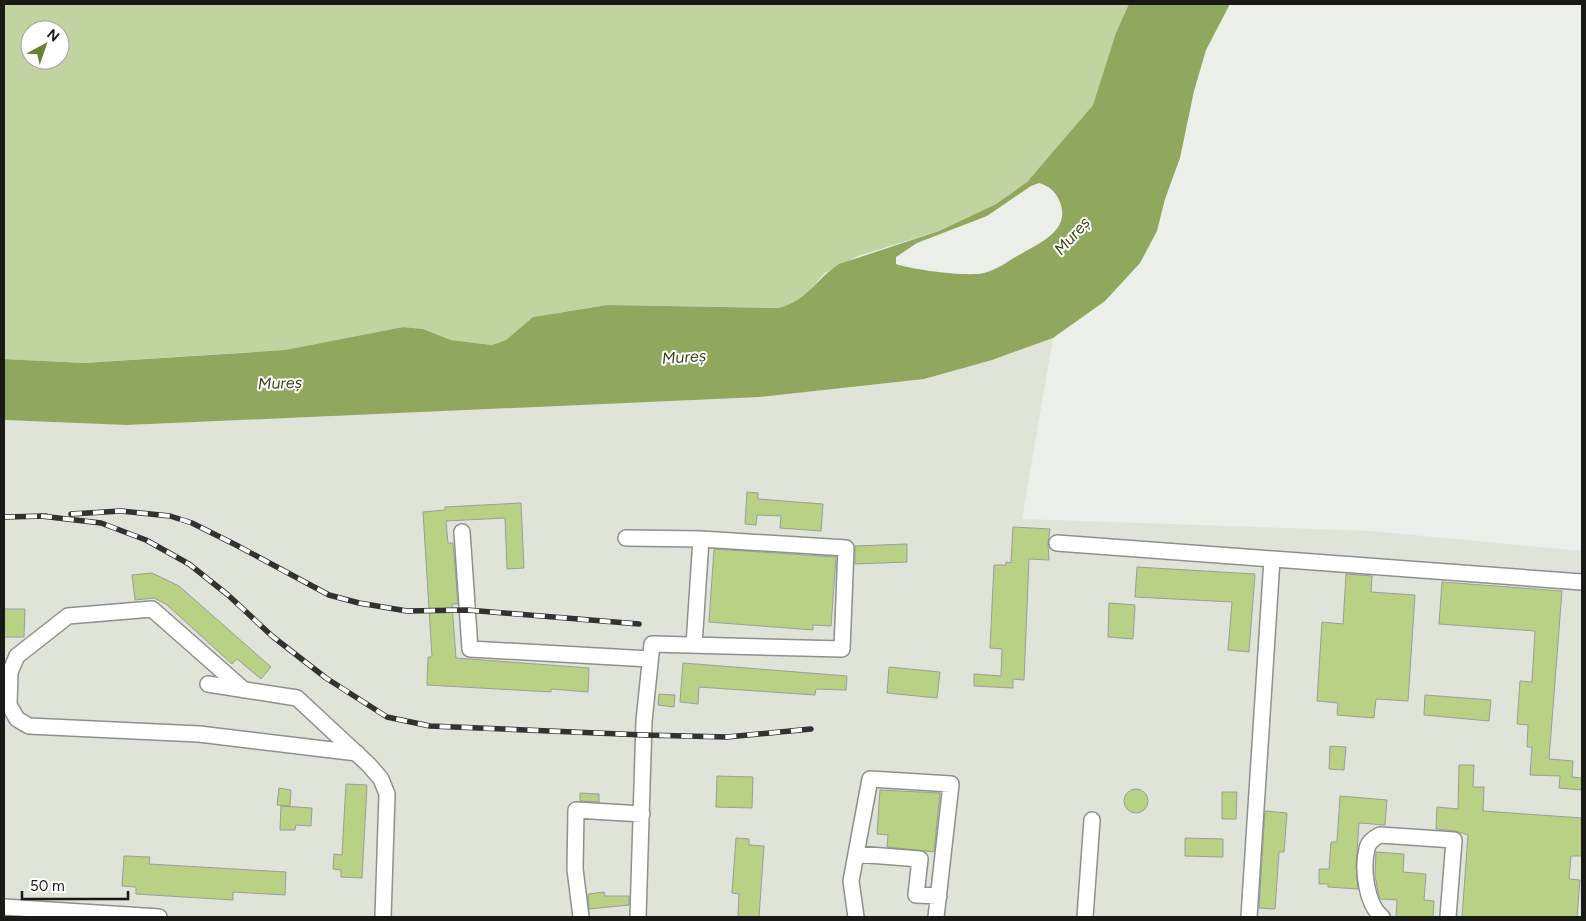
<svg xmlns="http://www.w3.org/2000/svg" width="1586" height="921" font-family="Figtree,sans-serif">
	<rect width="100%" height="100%" fill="#eceeea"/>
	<!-- built -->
	<path fill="#dfe3d8" d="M1053,338l-31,181 349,12 211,20v366h-1578v-497l123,5 446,-21 419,-44z"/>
	<!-- green -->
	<path fill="#c2d3a2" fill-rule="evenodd" d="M4,4h1125l-36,101 -66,77 -31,22 -57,27 -81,25 -33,17 -16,18 -17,14 -14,3 -172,-3 -73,12 -27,23 -14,5 -41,-5 -28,-11 -20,-2 -118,23 -202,13 -79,-4zM30,30h30v30h-30z"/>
	<!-- water -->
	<path fill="#90a85d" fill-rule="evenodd" d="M1129,4h101l-24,46 -12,41 -14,67 -15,41 -8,32 -17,32 -35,38 -52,37 -61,22 -68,19 -164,18 -633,28 -123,-5v-61l80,4 201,-13 118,-23 20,2 28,11 41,5 14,-5 27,-23 74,-12 171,3c28,-6 38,-29 61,-44l100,-33 57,-27 31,-22 66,-77 23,-72zM1039,183c10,3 16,8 20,17 14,30 -20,43 -40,55 -11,6 -22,15 -35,18 -16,4 -71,-3 -88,-9v-7l21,-14 70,-27 44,-30z"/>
	<!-- building -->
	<path fill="#b8d184" stroke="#9c9d9a" d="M747,492l11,1v6l65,5 -2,27 -41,-3 1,-12 -24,-1 -1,10 -11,-1z
		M521,503l3,65 -17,1 -2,-51 -59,3 2,22h5l5,61h-6l4,54 133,10 -1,24 -37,-3v3l-124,-7 1,-28h4l-9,-145 22,-2v-3z
		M1013,527l37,2 -2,14 1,17 -20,-1 -5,121 -11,-1v9l-39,-2v-12l27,2 1,-27 -12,-1 4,-83h12v-3l5,1z
		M907,544v18l-52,2v-18z
		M714,549l122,8 -5,69 -18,-1v5l-104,-8z
		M1137,567l118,7 -6,78 -21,-2 4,-48 -97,-5z
		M152,573l27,13 92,81 -10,12 -24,-20 -5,5 -66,-60 -12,-6 -19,2 -3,-25z
		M1346,574l26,2 -1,16 44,3 -7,106 -32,-2 -2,19 -37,-3 1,-12 -21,-2 5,-79 21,2z
		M1442,582l120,9 -13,168 24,2 -1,16 10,1v12l-23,-2 1,-12 -30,-1 2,-28h-5l1,-22 -11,-1 3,-43 12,1 3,-51 -96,-7z
		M1109,603l26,2 -2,34 -25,-2z
		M4,609h21l-1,28h-20z
		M683,663l164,13 -1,14 -30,-1 -1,6 -116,-8 -1,17 -18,-2z
		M889,667l51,5 -3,26 -50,-5z
		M659,694l16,1 -1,12 -16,-2z
		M1425,695l66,5 -2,21 -65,-6z
		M1330,746l16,1 -2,23 -15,-1z
		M1459,765h15l-1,22h11l-1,24 99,7v38h-11l-2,23 11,1 -3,37h-115l6,-82 -13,-4 -19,-2 1,-22 21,2z
		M717,776l36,1 -1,31 -36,-1z
		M346,784l21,1 -5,93 -21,-1v-7l-8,-1 1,-15 8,1z
		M279,788l12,2 -1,16 -13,-1z
		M1124 801a12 12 0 1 1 24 0a12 12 0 1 1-24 0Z
		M880,790l60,3 -6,59 -47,-5 1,-12 -11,-1z
		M1222,792h15l-1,27h-14z
		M580,793l19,1v8l-19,-1z
		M1340,796l47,4 -2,25 -26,-2 -3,43 2,23 -30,-2v-3h-9v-15h10l2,-27h6z
		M281,806l31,2 -1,18 -15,-1 -1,5h-15z
		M1265,811l22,2 -3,39h-5l-4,57 -16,-1z
		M736,838l13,1v6l15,1 -5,71h-21l1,-23 -7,-1z
		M1185,838l38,1v18l-38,-1z
		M1376,852l28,2 -1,18 23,2 -2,26 10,1 -1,16h-37l1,-17 -17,-1 -2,-7 -3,-17z
		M124,856l26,1 -1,7 137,8 -1,23 -52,-3v8l-97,-6v-7l-14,-1z
		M604,892l1,4h24v9l-40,4 -1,-15z"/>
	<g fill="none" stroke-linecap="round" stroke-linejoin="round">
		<defs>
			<path id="minor" d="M462,532l8,117 180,10
				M626,538l75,1 145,9 -4,101 -190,-5 -8,77 -6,196
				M1057,543l525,39
				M694,645l7,-106
				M208,684l89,14 72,67 12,14 6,15 -4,123
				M244,690l-92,-81 -84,7 -51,40 -7,16 -1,33 8,14 12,7 170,8 158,19
				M856,854l64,5 -4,36 23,1
				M4,907l155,10
				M581,917l-6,-48 1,-59 66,4
				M856,917l-5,-36 19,-102 81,5 -15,133
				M1085,917l7,-97
				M1249,917l23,-358
				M1382,917c-16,-13 -20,-49 -15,-68 1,-7 7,-11 13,-14l74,5 -6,77"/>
		</defs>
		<!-- minor casing -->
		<use href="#minor" stroke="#8e908c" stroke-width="18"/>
		<!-- minor -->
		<use href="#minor" stroke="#fff" stroke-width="15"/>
		<defs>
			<path id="rail" d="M71,514l50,-3 49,5 22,7 44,22 93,50 30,8 48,8 60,-1 172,14
				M41,516l60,7 45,17 43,24 39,31 44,41 54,42 61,39 43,9 214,9 83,2 84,-8
				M4,517l42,-1"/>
		</defs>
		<!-- rail casing -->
		<use href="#rail" stroke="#323231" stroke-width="5.5"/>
		<!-- rail -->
		<use href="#rail" stroke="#fff" stroke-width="4" stroke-dasharray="11" stroke-linecap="butt"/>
	</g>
	<g text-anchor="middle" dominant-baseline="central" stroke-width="4" stroke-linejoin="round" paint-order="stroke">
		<!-- water labels -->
		<g font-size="16" font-style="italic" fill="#36450c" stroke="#fff">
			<text transform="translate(1072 236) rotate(-48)">Mureș</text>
			<text transform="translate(684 357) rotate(-4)">Mureș</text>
			<text transform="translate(280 383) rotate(-2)">Mureș</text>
		</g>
	</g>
	<!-- border -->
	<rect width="1586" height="921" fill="none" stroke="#191918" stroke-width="10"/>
	<!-- north arrow -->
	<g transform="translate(45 45) rotate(40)"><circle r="24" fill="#ffffff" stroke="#a3a3a3"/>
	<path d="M0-4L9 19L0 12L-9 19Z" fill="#6a8133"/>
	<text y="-8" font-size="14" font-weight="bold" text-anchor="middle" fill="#191918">N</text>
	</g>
	<!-- scale -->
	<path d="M22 891v8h106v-8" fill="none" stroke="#191918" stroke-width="2.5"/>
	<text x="30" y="891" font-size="15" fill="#191918" stroke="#ffffff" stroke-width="4" paint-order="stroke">50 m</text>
</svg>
